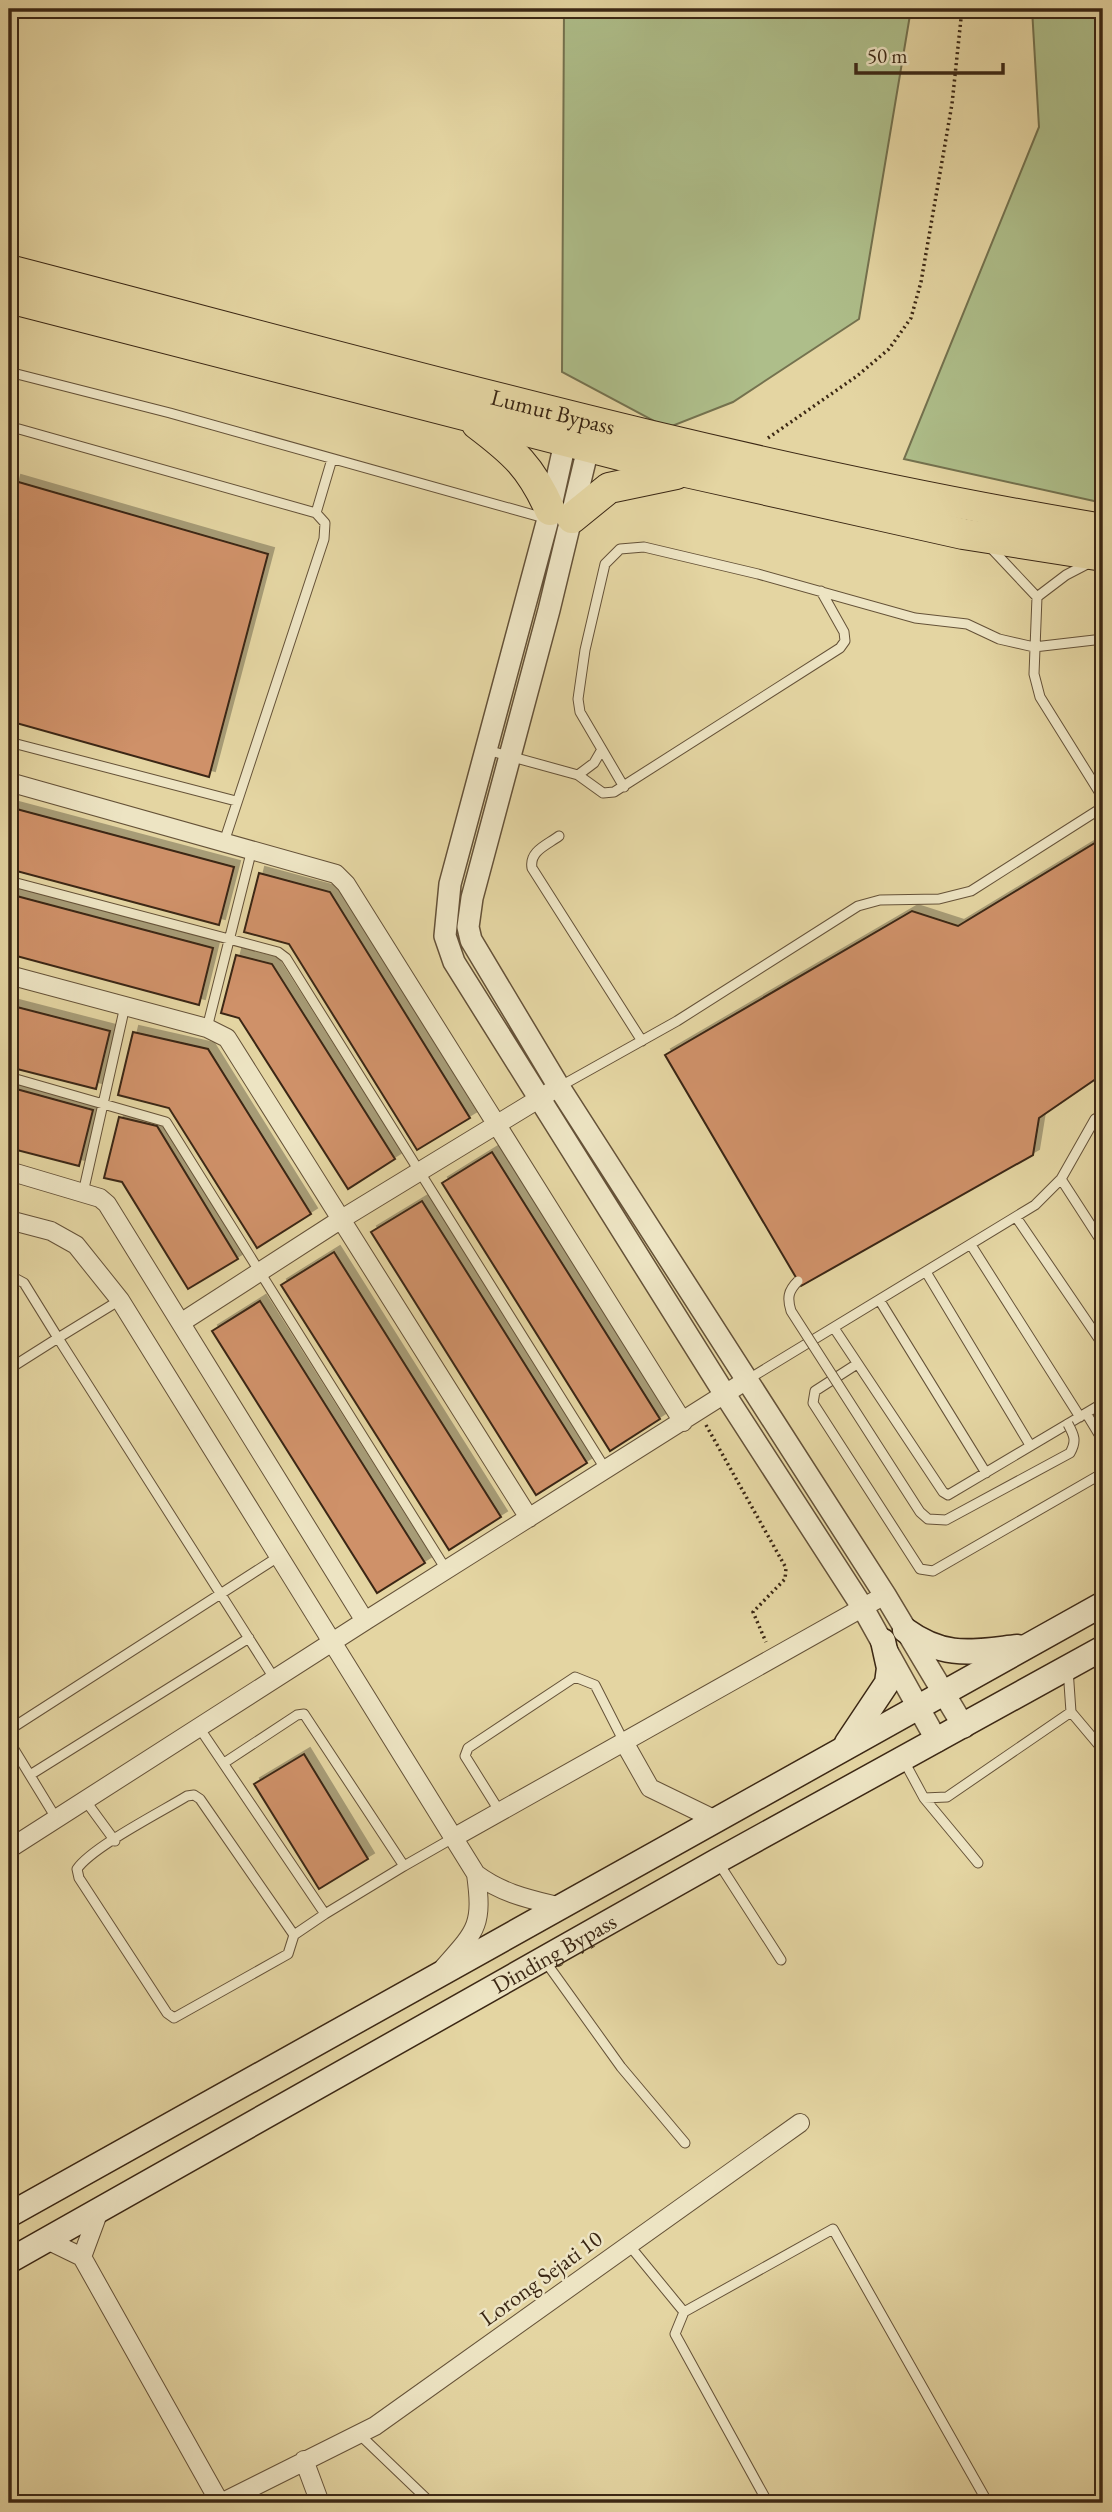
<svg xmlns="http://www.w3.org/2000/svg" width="1112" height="2512" font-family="'EB Garamond',serif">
	<defs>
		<filter id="shadow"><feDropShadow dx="6" dy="-6" stdDeviation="0" flood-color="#0004"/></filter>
	</defs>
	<rect width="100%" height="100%" fill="#e4d5a2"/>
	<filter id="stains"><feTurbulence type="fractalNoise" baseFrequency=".00286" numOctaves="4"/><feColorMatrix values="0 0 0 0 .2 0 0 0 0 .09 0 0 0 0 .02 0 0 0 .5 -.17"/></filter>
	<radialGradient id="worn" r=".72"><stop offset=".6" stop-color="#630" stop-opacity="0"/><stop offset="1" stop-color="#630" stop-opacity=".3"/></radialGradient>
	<!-- green -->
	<path fill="#aebe8a" stroke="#74724f" stroke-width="2" d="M564,9h347l-52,310 -126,83 -66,26 -105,-56z
		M1032,9h71v494l-199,-44 135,-332z"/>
	<!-- building -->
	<path fill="#cf9169" stroke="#3b2714" stroke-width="2" filter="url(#shadow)" d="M15,481l253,73 -59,223 -200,-56v-215z
		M9,807l225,60 -15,58 -210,-56z
		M1103,838v236l-64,44 -6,37 -232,131 -136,-231 247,-144 46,15z
		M259,873l71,19 140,226 -53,32 -128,-206 -45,-12z
		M9,894l204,54 -14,57 -190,-51z
		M236,955l36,9 123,195 -47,30 -109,-171 -18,-5z
		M9,1005l101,26 -14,58 -87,-22z
		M133,1032l75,17 103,165 -54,34 -88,-140 -51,-13z
		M9,1087l84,23 -14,56 -70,-18z
		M119,1117l38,9 81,133 -50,30 -66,-107 -18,-4z
		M492,1152l168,267 -50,32 -168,-268z
		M422,1201l165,262 -51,32 -165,-263z
		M334,1252l167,265 -52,33 -168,-265z
		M260,1301l165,262 -48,30 -165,-262z
		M304,1754l64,105 -49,30 -65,-105z"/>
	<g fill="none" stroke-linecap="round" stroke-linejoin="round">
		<defs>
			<path id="service" d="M9,372l161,41 378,106
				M9,431l10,-2 297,84
				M990,547l47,50 -3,77 6,23 63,101
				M1037,597l29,-22 25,-13
				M9,742l227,59
				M487,750l91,25
				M601,751l-7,12 -16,12 25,18 11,-1 226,-144 5,-7 -1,-9 -23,-41
				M624,787l-44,-75 -2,-13 7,-49 20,-86 15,-15 24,-2 114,27 157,44 52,6 32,15 35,8 69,-8
				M559,836c-12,9 -30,15 -27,32l110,173
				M224,842l100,-303 1,-16 -9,-10 16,-54
				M9,881l269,71 8,6 320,512
				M207,1028l45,-179
				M9,1077l157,45 281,449
				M559,1087l118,-66 181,-115 22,-6 59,-1 32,-8 132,-84
				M1061,1179l42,65
				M83,1193l42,-187
				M1016,1217l87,128
				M971,1245l109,172
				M926,1272l104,173
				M9,1275l15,8 34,55 -49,31
				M120,1300l-62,38 216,340
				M880,1301l106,172
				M834,1328l109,164 5,3 155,-92
				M857,1364l-42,27 -2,12 107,166 13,2 170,-98
				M747,1380l288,-175 26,-26 34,-60 8,-4
				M1086,1413l17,28
				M1068,1669l3,43 32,38
				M198,1726l127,188 79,-48 -100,-152 -7,1 -73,48
				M9,1730l269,-173
				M9,1741l47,77
				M904,1761l20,37 23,-1 124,-85
				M30,1775l219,-137
				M194,1795l6,4 94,136 -6,19 -114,64 -7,-5 -88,-135 -2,-9c15,-22 84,-57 110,-73z
				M924,1798l54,65
				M85,1800l30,41
				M500,1812l-35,-56 3,-8 107,-71 20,8 29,57
				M718,1862l63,98
				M404,1866l49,-28
				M294,1935l31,-21
				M545,1961l76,106 64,76
				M629,2245l55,67
				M359,2434l72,69
				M768,2503l-93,-169 9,-22 149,-83 155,274"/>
			<path id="minor" d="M9,782l327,92 10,10 337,538
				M9,975l198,53 20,10 302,480
				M9,1171l91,27 7,6 258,417 382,-241
				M9,1220l42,11 25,14 44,55 356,574c27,20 53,25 85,33
				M182,1322l158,-102 210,-128
				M624,1742l26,46 66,32
				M453,1838l432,-243
				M9,1849l356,-228
				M444,1967c33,-37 39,-42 32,-93
				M47,2240l35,17 138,246
				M82,2257l17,-46
				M304,2460l16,43
				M221,2503l154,-77 425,-303"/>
			<path id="tertiary" d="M568,429l-20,90 -98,365 -5,52 9,26 270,431 139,215 74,133
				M591,436l-42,174 -77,288 -4,29 3,13 88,147 326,508 79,132"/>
			<g id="secondary">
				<path d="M905,1630c40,29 66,22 113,17"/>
				<path d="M847,1743l40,-60 2,-15 -6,-27"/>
				<path d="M9,2215l1094,-611"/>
				<path id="s1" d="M9,2261l708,-400 386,-213"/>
			</g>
			<g id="trunk">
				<path id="s2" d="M9,270c362,94 725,198 1094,259"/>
				<path d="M9,298l677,174 277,62 140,22"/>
				<path d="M477,424c37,28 54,43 73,86"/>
				<path d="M572,518l37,-30 67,-14"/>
			</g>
		</defs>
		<!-- service casing -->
		<use href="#service" stroke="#655238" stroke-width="11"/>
		<!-- minor casing -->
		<use href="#minor" stroke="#655238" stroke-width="20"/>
		<!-- tertiary casing -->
		<use href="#tertiary" stroke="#655238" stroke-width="24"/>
		<!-- secondary casing -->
		<use href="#secondary" stroke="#3b2714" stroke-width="27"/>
		<!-- trunk casing -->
		<use href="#trunk" stroke="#3b2714" stroke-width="32"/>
		<!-- path -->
		<path stroke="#3b2714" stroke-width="3.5" stroke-dasharray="2 3.5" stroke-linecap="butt" d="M768,438l89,-62 32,-27 22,-31 10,-36 31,-178 10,-95
			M706,1425l80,143 -1,11 -32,33 13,30"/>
		<!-- service -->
		<use href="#service" stroke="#ede4c3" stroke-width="9"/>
		<!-- minor -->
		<use href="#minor" stroke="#ede4c3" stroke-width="18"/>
		<!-- tertiary -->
		<use href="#tertiary" stroke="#ede4c3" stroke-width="21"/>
		<!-- secondary -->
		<use href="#secondary" stroke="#ede4c3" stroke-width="24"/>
		<!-- trunk -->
		<use href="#trunk" stroke="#e4d5a2" stroke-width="30"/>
		<defs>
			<path id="service-bridge" d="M798,1281c-10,10 -11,17 -7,30l129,201 8,7 18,1 124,-67c7,-12 4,-18 -2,-29"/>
		</defs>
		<!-- service-bridge casing -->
		<use href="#service-bridge" stroke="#655238" stroke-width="11" stroke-linecap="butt"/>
		<!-- service-bridge -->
		<use href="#service-bridge" stroke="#ede4c3" stroke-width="9"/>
	</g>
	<g text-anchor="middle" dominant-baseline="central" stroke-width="5" stroke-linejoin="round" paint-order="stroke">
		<!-- street labels -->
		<g font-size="23" fill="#3b2714" stroke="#ede4c3">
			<text stroke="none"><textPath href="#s2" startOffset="562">Lumut Bypass</textPath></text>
			<text stroke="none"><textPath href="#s1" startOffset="626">Dinding Bypass</textPath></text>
			<text transform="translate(541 2278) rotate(-36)">Lorong Sejati 10</text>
		</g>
	</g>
	<!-- margin -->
	<rect width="1112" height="2512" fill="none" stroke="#e4d5a2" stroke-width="35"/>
	<rect x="10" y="10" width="1091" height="2491" fill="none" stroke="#3b2714" stroke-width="3.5"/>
	<rect x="18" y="18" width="1077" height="2477" fill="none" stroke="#3b2714" stroke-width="2"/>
	<!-- scale -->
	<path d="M856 63v10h147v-10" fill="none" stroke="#3b2714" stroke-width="3.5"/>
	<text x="867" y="63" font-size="21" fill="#3b2714" stroke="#ede4c3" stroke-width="5" paint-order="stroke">50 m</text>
	<rect width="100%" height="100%" filter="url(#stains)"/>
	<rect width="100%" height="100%" fill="url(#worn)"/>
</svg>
